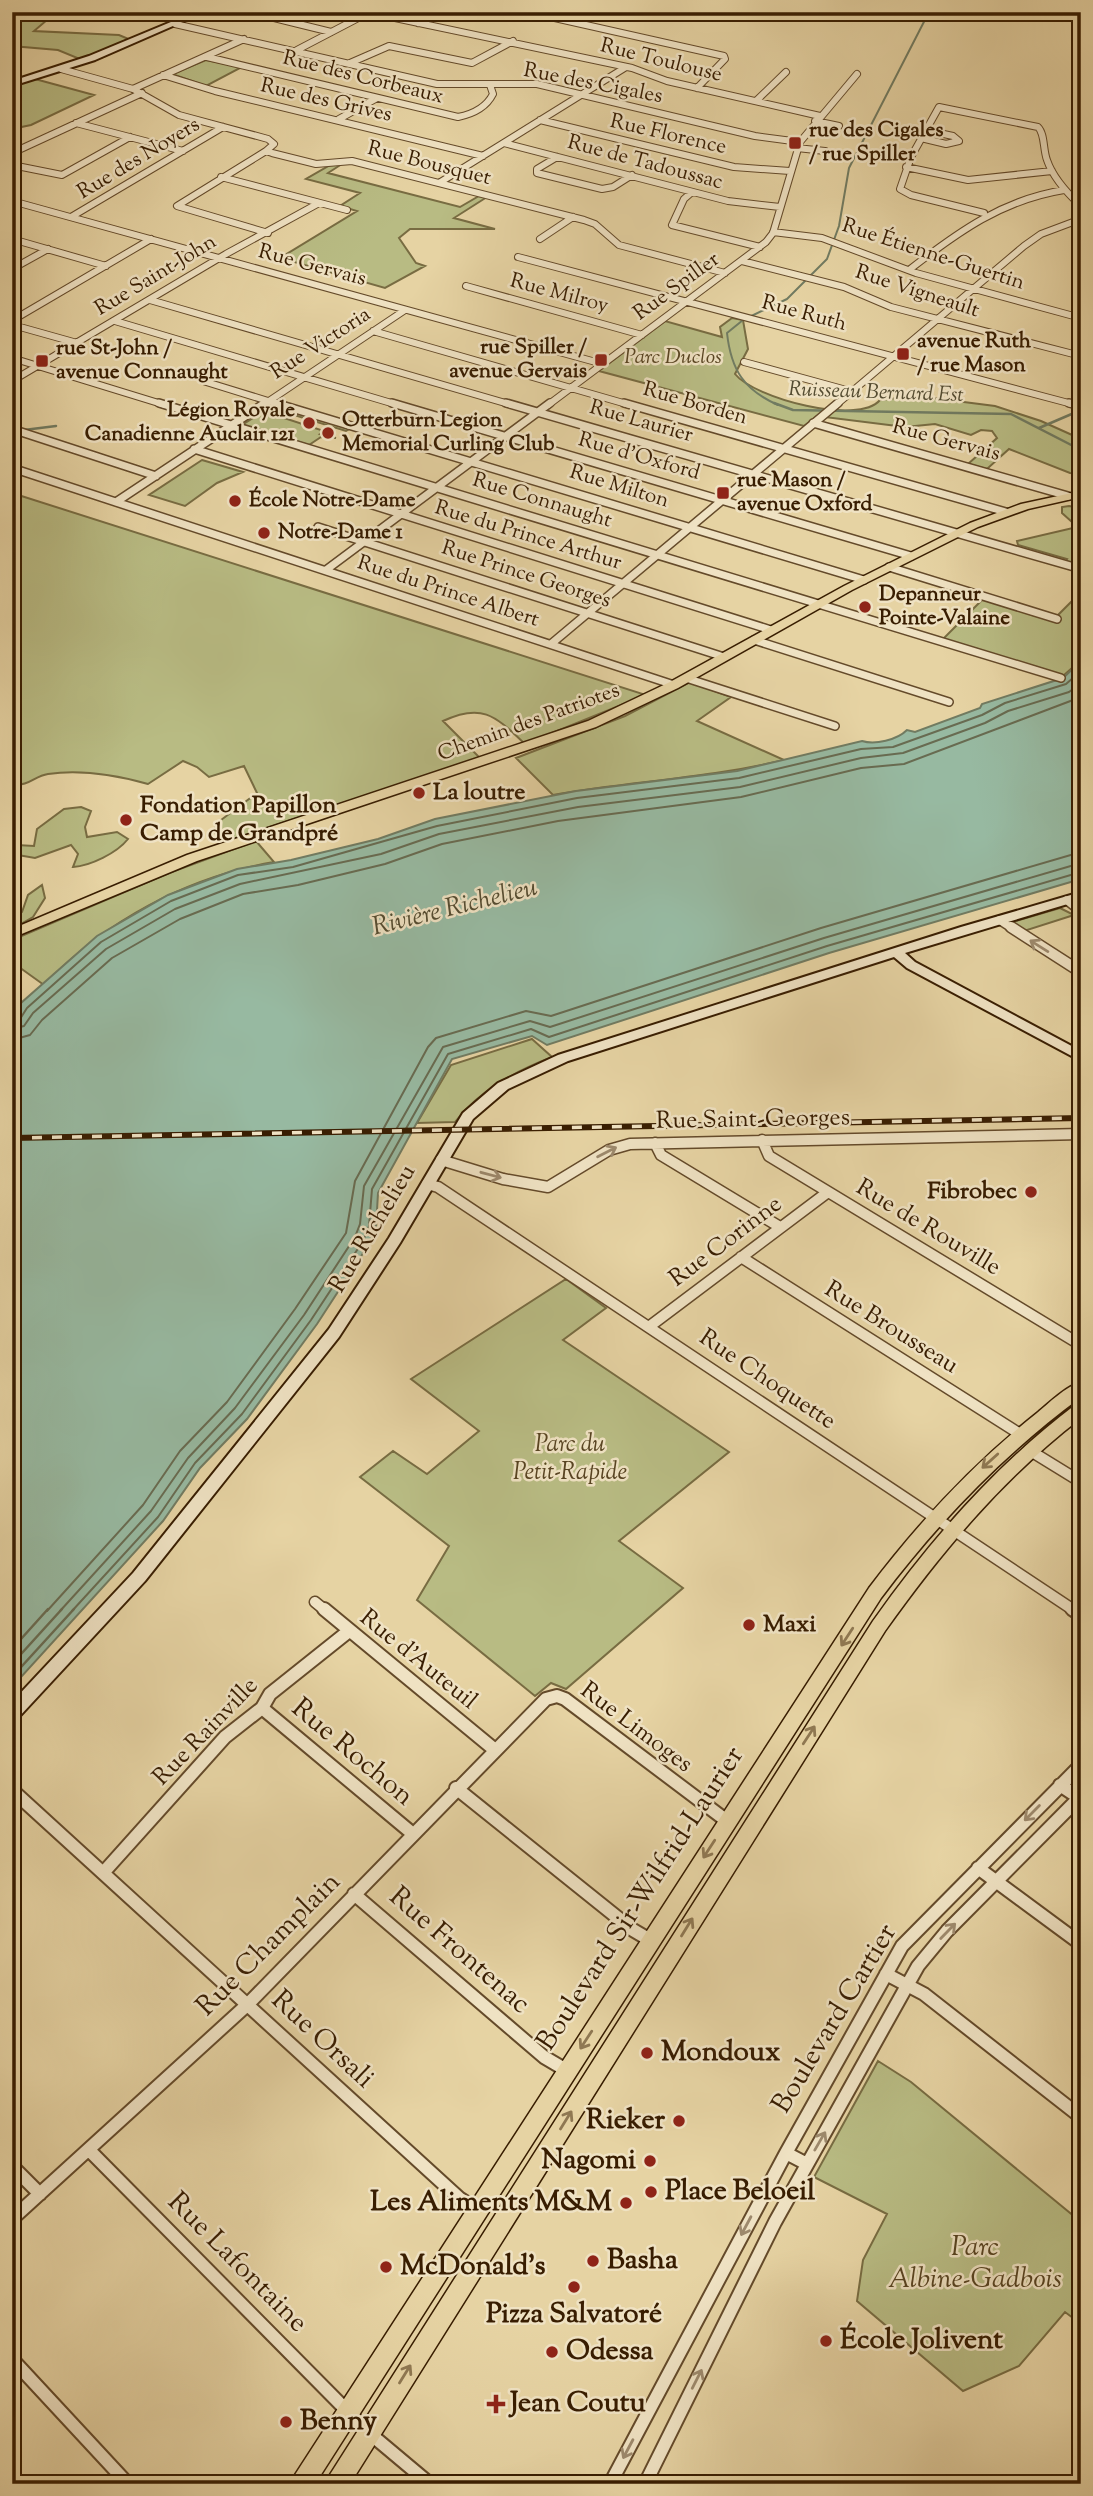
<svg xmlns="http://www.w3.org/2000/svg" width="1093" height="2496" font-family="'Sorts Mill Goudy',serif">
	<rect width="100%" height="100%" fill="#e6d3a3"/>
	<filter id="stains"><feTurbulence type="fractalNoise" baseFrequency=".00286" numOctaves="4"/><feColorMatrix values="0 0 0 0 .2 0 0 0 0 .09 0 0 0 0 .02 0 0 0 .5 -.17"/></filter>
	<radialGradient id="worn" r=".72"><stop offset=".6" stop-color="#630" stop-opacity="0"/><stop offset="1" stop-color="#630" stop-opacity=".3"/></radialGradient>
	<!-- green -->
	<path fill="#b8bb83" stroke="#786c42" stroke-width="2" d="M30,15l17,5 -13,11 85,4 12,5 -49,20 -24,-10 -46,-4v-25z
		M206,60l36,7 -36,19 -34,-12z
		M35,79l59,16 -63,30 -19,4v-44z
		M345,162l-17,11 132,34 19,-11 8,1 -33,21 41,11h-85l-11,9 17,25 9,3 -40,22 -105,-30 77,-47 -17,-5 20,-13 -54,-14 26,-15z
		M732,318l11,2 5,29 -13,25c19,24 123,52 145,26l37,-4 78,10 46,15 40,18v35l-11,-1 -61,-24 -22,20 -19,-5 29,-26 -5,-7 -11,-1 -10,5 -36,-11 -30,3 -88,-11 -13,10 -205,-55 66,-50 57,16 -2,-10z
		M273,405l78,23 -5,3 -55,-17 -7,4 40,13 -4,3 16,4 -15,-1 -12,8 -67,-20z
		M202,460l41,12 -26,11 -32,23 -36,-11z
		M12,493l634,202 -121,49c-29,-27 -42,-42 -82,-23l37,37 -256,84 -10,-10 3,-9 40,-30 -13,-27 -35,11 -12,-10 -14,-6 -35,23c-32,-9 -66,-15 -100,-10 -14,2 -18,12 -36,11z
		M1069,506l12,2v61l-18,-5 4,-5 -49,-14 -1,-4 56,-13 -1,-6 -10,-9v-6z
		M1081,592v68l-18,16 -120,-37 43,-43 69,22z
		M690,682l41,15 -34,24 87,39c-79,19 -153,21 -231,35l-37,-37 109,-42z
		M81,807l10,4 -6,16 2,10 30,-5 11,7c-11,14 -38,27 -55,28l5,-13 -7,-9 -36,13 -23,-4 5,-9 17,1 3,-17 27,-20z
		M256,841l18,21c-87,15 -169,59 -230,123l-32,-23v-22l157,-67z
		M42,885l3,13 -12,19 -21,12v-14l10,-3 6,-17z
		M1060,908l14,7 -53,17 -12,-9z
		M532,1039l20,18c-38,15 -72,33 -97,65l-38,1 34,-58z
		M566,1279l40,29 -43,32 166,112 -110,89 64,47 -117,101 -15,-6 -16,13 -118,-96 32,-54 -89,-69 33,-26 34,23 52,-43 -68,-52z
		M878,2061l33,21 170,140v102l-16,-12 -46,54 -56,25 -106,-90 6,-41 24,-46 -73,-37z"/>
	<!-- water -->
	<path fill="#97b9a1" stroke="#717b61" stroke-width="2" d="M1081,661v218l-252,74 -282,92 -15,-9 -80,23 -74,134 -2,35 -7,16 -52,80 -70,95 -47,49 -37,53 -151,166v-668l9,-16 76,-67 71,-41 69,-26 54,-9 87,-21 57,-20 141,-28 161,-20 125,-30c13,4 35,-1 45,-11l8,2 65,-24 2,-4 81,-26z"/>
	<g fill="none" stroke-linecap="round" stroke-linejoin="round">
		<!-- shore-far1 -->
		<path stroke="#686b51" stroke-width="2" d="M12,1021l8,-2 7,-11 74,-66 70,-41 67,-26 55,-8 144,-41 140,-28 162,-20 122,-29 32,-2 89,-32 23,-12 61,-19 15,-13
			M12,1029l12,-3 9,-13 73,-64 69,-40 65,-25 141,-30 58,-20 139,-27 162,-20 121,-29 42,-5 82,-30 23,-12 61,-19 12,-9
			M12,1040l18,-5 12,-15 70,-62 68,-39 63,-25 55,-9 87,-21 57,-20 116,-23 183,-24 120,-29 43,-4 177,-67
			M47,1611l96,-106 37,-54 47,-49 68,-93 51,-76 9,-52 73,-134 8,-9 90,-27 25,5 270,-88 260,-76
			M60,1611l91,-100 37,-53 47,-50 69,-93 51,-78 5,-13 4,-38 79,-139 87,-26 20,6 274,-89 257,-75
			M72,1611l86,-94 37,-54 47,-49 69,-94 52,-79 6,-15 3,-37 76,-135 83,-25 18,8 278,-91 254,-74"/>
		<!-- shore -->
		<path stroke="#686b51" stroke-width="2.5" d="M12,1649l36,-40
			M12,1664l50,-55
			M12,1677l62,-68"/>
		<!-- stream-far1 -->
		<path stroke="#717b61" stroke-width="2" d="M778,405c-34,-15 -47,-35 -51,-72l16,-13 44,-21 40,-40 12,-33 10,-58 80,-156"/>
		<!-- stream -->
		<path stroke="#717b61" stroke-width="2.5" d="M774,403l19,7 218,4 70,36
			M1039,428l42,-18
			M24,430l32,-4"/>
		<defs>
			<path id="street-far3" d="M251,12l-3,4h22
				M528,12l196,44 1,3 -28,29
				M270,17l61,15
				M418,23l20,-11
				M175,24l262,60h100l218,52 45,6
				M297,50l67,-35 12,-1 256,54 35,13 153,35
				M207,57l251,60c15,-3 28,-9 35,-23l-3,-9
				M350,63l39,-17 83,17 41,-22
				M61,69l72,20 46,26 89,24 6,5 -8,7 6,2 44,11 36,-3 232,59 11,4 24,21 106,28
				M163,75l52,16 268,65
				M133,89l111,-50
				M756,101l30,-29
				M339,119l38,-21
				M540,120l194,47 56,4
				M815,121l24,5
				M76,123l107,28
				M921,138l25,6 13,-3 -6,-5 -28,-6
				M504,143l224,58 52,6
				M797,148l28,3
				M266,151l-89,55 91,27
				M12,153l130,-60
				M557,157l-20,12v4l65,16 11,-2 19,-12
				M12,165l50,10 68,-38
				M906,167l62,13 84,-9
				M221,177l126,33
				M439,183l187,-116
				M692,192l-8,7 -12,26 88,22
				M12,201l591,163
				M984,213l-73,-18 -11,-6 11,-32 28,-50 99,20c7,7 5,23 9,33 6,18 20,33 34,46
				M71,217l152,-90
				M773,232l49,6 94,35 165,45
				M12,239l94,27
				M540,239l33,-22
				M518,257l558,148
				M742,261l102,26 47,20 190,49
				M12,269l36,-20
				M909,270c49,-38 93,-70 155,-80
				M466,286l176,49
				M150,300l362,105
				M115,321l283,84
				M373,331l257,74
				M77,343l-57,-16 -7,-7 138,-81
				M12,358l153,47
				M744,362l106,29
				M12,381l214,-127 93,-51
				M203,381l78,24
				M263,405l142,-95
				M548,405l218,-163 7,-9 27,-91 57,-68
				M836,405l188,-159 17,-12 40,-15"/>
			<path id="street-far2" d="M159,403l902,275
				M275,403l589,177
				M392,403l519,153
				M506,403l575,166
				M624,403l382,109
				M1069,403l12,3
				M813,423l255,73
				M12,429l144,47
				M194,449l577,181
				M12,468l662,217
				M116,502l149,-99
				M318,527l406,130
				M889,567l168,52
				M326,570l224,-167
				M754,640l195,62
				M551,644l287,-241
				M686,678l149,48
				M1066,900l15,12
				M999,920l14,9"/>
			<path id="street-far1" d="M1011,927l70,45
				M762,1140l7,16 312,189
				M655,1143l6,12 119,72
				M441,1160l62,19 45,8 61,-37 21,-6 451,-10
				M427,1184l11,3 637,424
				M741,1257l279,177
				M650,1326l178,-134
				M1029,1450l52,32
				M315,1602l11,9"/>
			<path id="street" d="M324,1609l171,141
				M1072,1609l9,6
				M262,1708l151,126
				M1060,1785l21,14
				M456,1788l177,142 17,10
				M12,1790l447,408 17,11
				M978,1868l103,76
				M103,1873l122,-136 37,-29 8,-14 79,-63
				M354,1894l190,163 22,13
				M886,1974l38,20 157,123
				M89,2150l279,282 62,52
				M786,2153l21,11
				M12,2166l28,28
				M12,2219l235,-214 299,-306 11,-3 8,3 162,122
				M12,2359l116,125
				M610,2484l176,-331 116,-207 179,-181
				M645,2484l130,-262 143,-256 29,-35 134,-135"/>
			<path id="secondary" d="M195,12h10l-110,48 -83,26v-5l77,-25z
				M1081,892v8l-176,53 10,9 166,89v10l-174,-93 -13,-11 -326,104 -60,28 -35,30 -73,124 -61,94 -194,244 -127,137 -6,2v-18l121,-129 196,-244 60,-91 74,-125 35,-30 60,-28 403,-128z"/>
			<path id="primary" d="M1081,491v6l-53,12 -50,18 -126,63 -174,98 -82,39 -399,134 -185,77v-9l175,-74 401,-134 82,-39 174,-96 126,-63 51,-19z
				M1081,1382v15c-77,57 -142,124 -200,201l-566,886h-26l580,-896c49,-65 104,-124 168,-175 12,-10 28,-26 44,-31z
				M1081,1403v15c-78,60 -139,133 -196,213l-535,853h-26l549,-863c58,-82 122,-155 202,-216z"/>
		</defs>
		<!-- street-far3 casing -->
		<use href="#street-far3" stroke="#644a2a" stroke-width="8"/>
		<!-- street-far2 casing -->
		<use href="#street-far2" stroke="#644a2a" stroke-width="10"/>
		<!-- street-far1 casing -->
		<use href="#street-far1" stroke="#644a2a" stroke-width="13"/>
		<!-- street casing -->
		<use href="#street" stroke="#644a2a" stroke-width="16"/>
		<!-- secondary casing -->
		<use href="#secondary" stroke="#381d01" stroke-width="4"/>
		<!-- primary casing -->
		<use href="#primary" stroke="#381d01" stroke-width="3"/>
		<!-- street-far3 -->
		<use href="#street-far3" stroke="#efe2c3" stroke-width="6"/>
		<!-- street-far2 -->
		<use href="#street-far2" stroke="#efe2c3" stroke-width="7"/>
		<!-- street-far1 -->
		<use href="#street-far1" stroke="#efe2c3" stroke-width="10"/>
		<!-- street -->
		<use href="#street" stroke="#efe2c3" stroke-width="12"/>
		<!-- secondary -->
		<use href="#secondary" fill="#efe2c3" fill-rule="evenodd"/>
		<!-- primary -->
		<use href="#primary" fill="#e6d3a3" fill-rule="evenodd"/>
		<defs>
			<path id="rail" d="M12,1138l1069,-20"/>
		</defs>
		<!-- rail casing -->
		<use href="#rail" stroke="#381d01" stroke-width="6"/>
		<!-- rail -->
		<use href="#rail" stroke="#efe2c3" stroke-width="3.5" stroke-dasharray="10" stroke-linecap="butt"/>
	</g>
	<!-- one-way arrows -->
	<defs><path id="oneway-shaft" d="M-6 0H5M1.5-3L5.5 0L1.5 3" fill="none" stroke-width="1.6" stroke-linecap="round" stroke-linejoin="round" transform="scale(1.75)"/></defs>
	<g stroke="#9d896c">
		<use href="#oneway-shaft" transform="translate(1039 946) rotate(-148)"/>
		<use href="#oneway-shaft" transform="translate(607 1152) rotate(-27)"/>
		<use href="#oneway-shaft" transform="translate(491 1175) rotate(15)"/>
		<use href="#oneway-shaft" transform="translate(1032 1813) rotate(135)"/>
		<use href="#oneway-shaft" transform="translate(948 1931) rotate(-46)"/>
		<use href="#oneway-shaft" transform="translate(820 2141) rotate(-60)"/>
		<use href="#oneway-shaft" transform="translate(746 2226) rotate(118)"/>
		<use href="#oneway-shaft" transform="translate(697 2379) rotate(-63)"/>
		<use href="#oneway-shaft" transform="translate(628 2449) rotate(118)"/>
	</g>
	<g stroke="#8f7852">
		<use href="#oneway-shaft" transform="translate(990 1461) rotate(138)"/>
		<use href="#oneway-shaft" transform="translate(847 1637) rotate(123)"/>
		<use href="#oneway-shaft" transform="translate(809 1735) rotate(-57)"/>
		<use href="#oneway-shaft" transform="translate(709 1849) rotate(123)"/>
		<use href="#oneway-shaft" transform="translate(687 1927) rotate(-58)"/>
		<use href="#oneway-shaft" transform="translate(586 2040) rotate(123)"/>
		<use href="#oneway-shaft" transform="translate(566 2120) rotate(-58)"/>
		<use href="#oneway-shaft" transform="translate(405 2374) rotate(-58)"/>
	</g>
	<!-- markers -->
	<g fill="#8f2418" stroke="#efe2c3" stroke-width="2.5">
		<rect x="788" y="136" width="14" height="14" rx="3.5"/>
		<rect x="896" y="347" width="14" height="14" rx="3.5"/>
		<rect x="594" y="353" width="14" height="14" rx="3.5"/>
		<rect x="35" y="354" width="14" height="14" rx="3.5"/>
		<circle cx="309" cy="423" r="7"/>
		<circle cx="328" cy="433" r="7"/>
		<rect x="716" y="486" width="14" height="14" rx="3.5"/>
		<circle cx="235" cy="501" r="7"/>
		<circle cx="264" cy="533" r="7"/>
		<circle cx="865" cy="607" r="7"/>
		<circle cx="419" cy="793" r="7"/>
		<circle cx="126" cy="820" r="7"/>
		<circle cx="1031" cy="1192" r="7"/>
		<circle cx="749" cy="1625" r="7"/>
		<circle cx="647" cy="2053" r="7"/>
		<circle cx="679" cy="2121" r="7"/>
		<circle cx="650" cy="2161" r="7"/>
		<circle cx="651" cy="2192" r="7"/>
		<circle cx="626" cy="2203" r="7"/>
		<circle cx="593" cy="2261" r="7"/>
		<circle cx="386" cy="2267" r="7"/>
		<circle cx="574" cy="2287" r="7"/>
		<circle cx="826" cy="2341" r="7"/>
		<circle cx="552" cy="2352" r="7"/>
		<path d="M492.5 2393.5h7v7h7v7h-7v7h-7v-7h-7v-7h7z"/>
		<circle cx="286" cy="2422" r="7"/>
	</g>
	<g text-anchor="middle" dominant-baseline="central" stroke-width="5" stroke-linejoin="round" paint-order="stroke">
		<!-- far-street labels -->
		<g font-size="21" fill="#381d01" stroke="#efe2c3">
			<text transform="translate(661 61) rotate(14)">Rue Toulouse</text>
			<text transform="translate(363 78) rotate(14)">Rue des Corbeaux</text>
			<text transform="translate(593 84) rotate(11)">Rue des Cigales</text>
			<text transform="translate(326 101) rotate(13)">Rue des Grives</text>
			<text transform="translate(668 135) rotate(13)">Rue Florence</text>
			<text transform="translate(139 159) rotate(-31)">Rue des Noyers</text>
			<text transform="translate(645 163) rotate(15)">Rue de Tadoussac</text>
			<text transform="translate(429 164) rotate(14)">Rue Bousquet</text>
			<text transform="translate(933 255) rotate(18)">Rue Étienne-Guertin</text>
			<text transform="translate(312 266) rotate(15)">Rue Gervais</text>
			<text transform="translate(156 276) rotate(-31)">Rue Saint-John</text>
			<text transform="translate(677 287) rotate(-36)">Rue Spiller</text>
			<text transform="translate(917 292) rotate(18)">Rue Vigneault</text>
			<text transform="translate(559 294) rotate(15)">Rue Milroy</text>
			<text transform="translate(804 314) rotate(15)">Rue Ruth</text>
			<text transform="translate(321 344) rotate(-33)">Rue Victoria</text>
			<text transform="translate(695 404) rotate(16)">Rue Borden</text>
			<text transform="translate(641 422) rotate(16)">Rue Laurier</text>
			<text transform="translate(946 441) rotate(15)">Rue Gervais</text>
			<text transform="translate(639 457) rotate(16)">Rue d'Oxford</text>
			<text transform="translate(619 487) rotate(17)">Rue Milton</text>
			<text transform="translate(542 501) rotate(17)">Rue Connaught</text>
			<text transform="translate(528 536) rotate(17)">Rue du Prince Arthur</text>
			<text transform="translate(526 575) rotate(18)">Rue Prince Georges</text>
			<text transform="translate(448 592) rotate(18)">Rue du Prince Albert</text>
			<text transform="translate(529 723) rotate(-20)">Chemin des Patriotes</text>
		</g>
		<!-- far-poi labels -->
		<g font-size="21" font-weight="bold" fill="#381d01" stroke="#efe2c3" text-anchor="start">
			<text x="809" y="131">rue des Cigales<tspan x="809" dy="24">/ rue Spiller</tspan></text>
			<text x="917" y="342">avenue Ruth<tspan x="917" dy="24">/ rue Mason</tspan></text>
			<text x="587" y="348" text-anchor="end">rue Spiller /<tspan x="587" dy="24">avenue Gervais</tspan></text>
			<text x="56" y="349">rue St-John /<tspan x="56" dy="24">avenue Connaught</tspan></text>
			<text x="295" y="411" text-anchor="end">Légion Royale<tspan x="295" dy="24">Canadienne Auclair 121</tspan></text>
			<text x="342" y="421">Otterburn Legion<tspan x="342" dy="24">Memorial Curling Club</tspan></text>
			<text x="737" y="481">rue Mason /<tspan x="737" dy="24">avenue Oxford</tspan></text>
			<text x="249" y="501">École Notre-Dame</text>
			<text x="278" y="533">Notre-Dame 1</text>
			<text x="879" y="595">Depanneur<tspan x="879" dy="24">Pointe-Valaine</tspan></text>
		</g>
		<!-- far-park labels -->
		<g font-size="21" font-style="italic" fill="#584422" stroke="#efe2c3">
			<text x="673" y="358">Parc Duclos</text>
		</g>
		<!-- far-water labels -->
		<g font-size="21" font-style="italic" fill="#544c31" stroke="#efe2c3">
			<text transform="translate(876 393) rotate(2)">Ruisseau Bernard Est</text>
		</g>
		<!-- poi labels -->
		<g font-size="24" font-weight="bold" fill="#381d01" stroke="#efe2c3" text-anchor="start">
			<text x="433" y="793">La loutre</text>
			<text x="140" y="806">Fondation Papillon<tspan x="140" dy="28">Camp de Grandpré</tspan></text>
			<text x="1017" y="1192" text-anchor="end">Fibrobec</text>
			<text x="763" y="1625">Maxi</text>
		</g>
		<!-- street labels -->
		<g font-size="24" fill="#381d01" stroke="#efe2c3">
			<text transform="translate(753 1120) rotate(-1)">Rue Saint-Georges</text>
			<text transform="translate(928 1228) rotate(31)">Rue de Rouville</text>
			<text transform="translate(373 1229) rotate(-59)">Rue Richelieu</text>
			<text transform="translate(726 1242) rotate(-37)">Rue Corinne</text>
			<text transform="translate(891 1328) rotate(32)">Rue Brousseau</text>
			<text transform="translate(767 1380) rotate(34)">Rue Choquette</text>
			<text transform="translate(418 1660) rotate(39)">Rue d'Auteuil</text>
			<text transform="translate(636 1728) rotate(37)">Rue Limoges</text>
			<text transform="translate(206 1732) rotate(-46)">Rue Rainville</text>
		</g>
		<!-- park labels -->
		<g font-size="24" font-style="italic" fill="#584422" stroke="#efe2c3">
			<text x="570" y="1445">Parc du<tspan x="570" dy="28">Petit-Rapide</tspan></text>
		</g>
		<!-- water labels -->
		<g font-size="26" font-style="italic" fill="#544c31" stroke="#efe2c3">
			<text transform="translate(455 908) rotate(-14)">Rivière Richelieu</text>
		</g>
		<!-- near-street labels -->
		<g font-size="28" fill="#381d01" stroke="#efe2c3">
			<text transform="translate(352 1753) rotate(40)">Rue Rochon</text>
			<text transform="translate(641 1899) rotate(-57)">Boulevard Sir-Wilfrid-Laurier</text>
			<text transform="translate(269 1945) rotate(-45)">Rue Champlain</text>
			<text transform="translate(459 1951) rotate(41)">Rue Frontenac</text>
			<text transform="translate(835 2019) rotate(-59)">Boulevard Cartier</text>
			<text transform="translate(322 2040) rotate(43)">Rue Orsali</text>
			<text transform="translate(237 2263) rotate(45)">Rue Lafontaine</text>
		</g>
		<!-- near-poi labels -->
		<g font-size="28" font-weight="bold" fill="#381d01" stroke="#efe2c3" text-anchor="start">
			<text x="661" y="2053">Mondoux</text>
			<text x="665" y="2121" text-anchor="end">Rieker</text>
			<text x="636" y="2161" text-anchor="end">Nagomi</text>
			<text x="665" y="2192">Place Beloeil</text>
			<text x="612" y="2203" text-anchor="end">Les Aliments M&amp;M</text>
			<text x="607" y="2261">Basha</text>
			<text x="400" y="2267">McDonald's</text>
			<text x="574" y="2315" text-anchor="middle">Pizza Salvatoré</text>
			<text x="840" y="2341">École Jolivent</text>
			<text x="566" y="2352">Odessa</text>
			<text x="510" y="2404">Jean Coutu</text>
			<text x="300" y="2422">Benny</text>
		</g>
		<!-- near-park labels -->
		<g font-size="28" font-style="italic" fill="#584422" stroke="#efe2c3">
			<text x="975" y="2248">Parc<tspan x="975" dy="32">Albine-Gadbois</tspan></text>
		</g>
	</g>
	<!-- margin -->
	<rect width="1093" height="2496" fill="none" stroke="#e6d3a3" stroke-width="42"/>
	<rect x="14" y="14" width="1065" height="2468" fill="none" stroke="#381d01" stroke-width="3.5"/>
	<rect x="21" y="21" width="1051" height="2454" fill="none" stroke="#381d01" stroke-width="2"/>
	<rect width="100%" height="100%" filter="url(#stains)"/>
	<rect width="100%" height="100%" fill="url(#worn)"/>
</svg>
